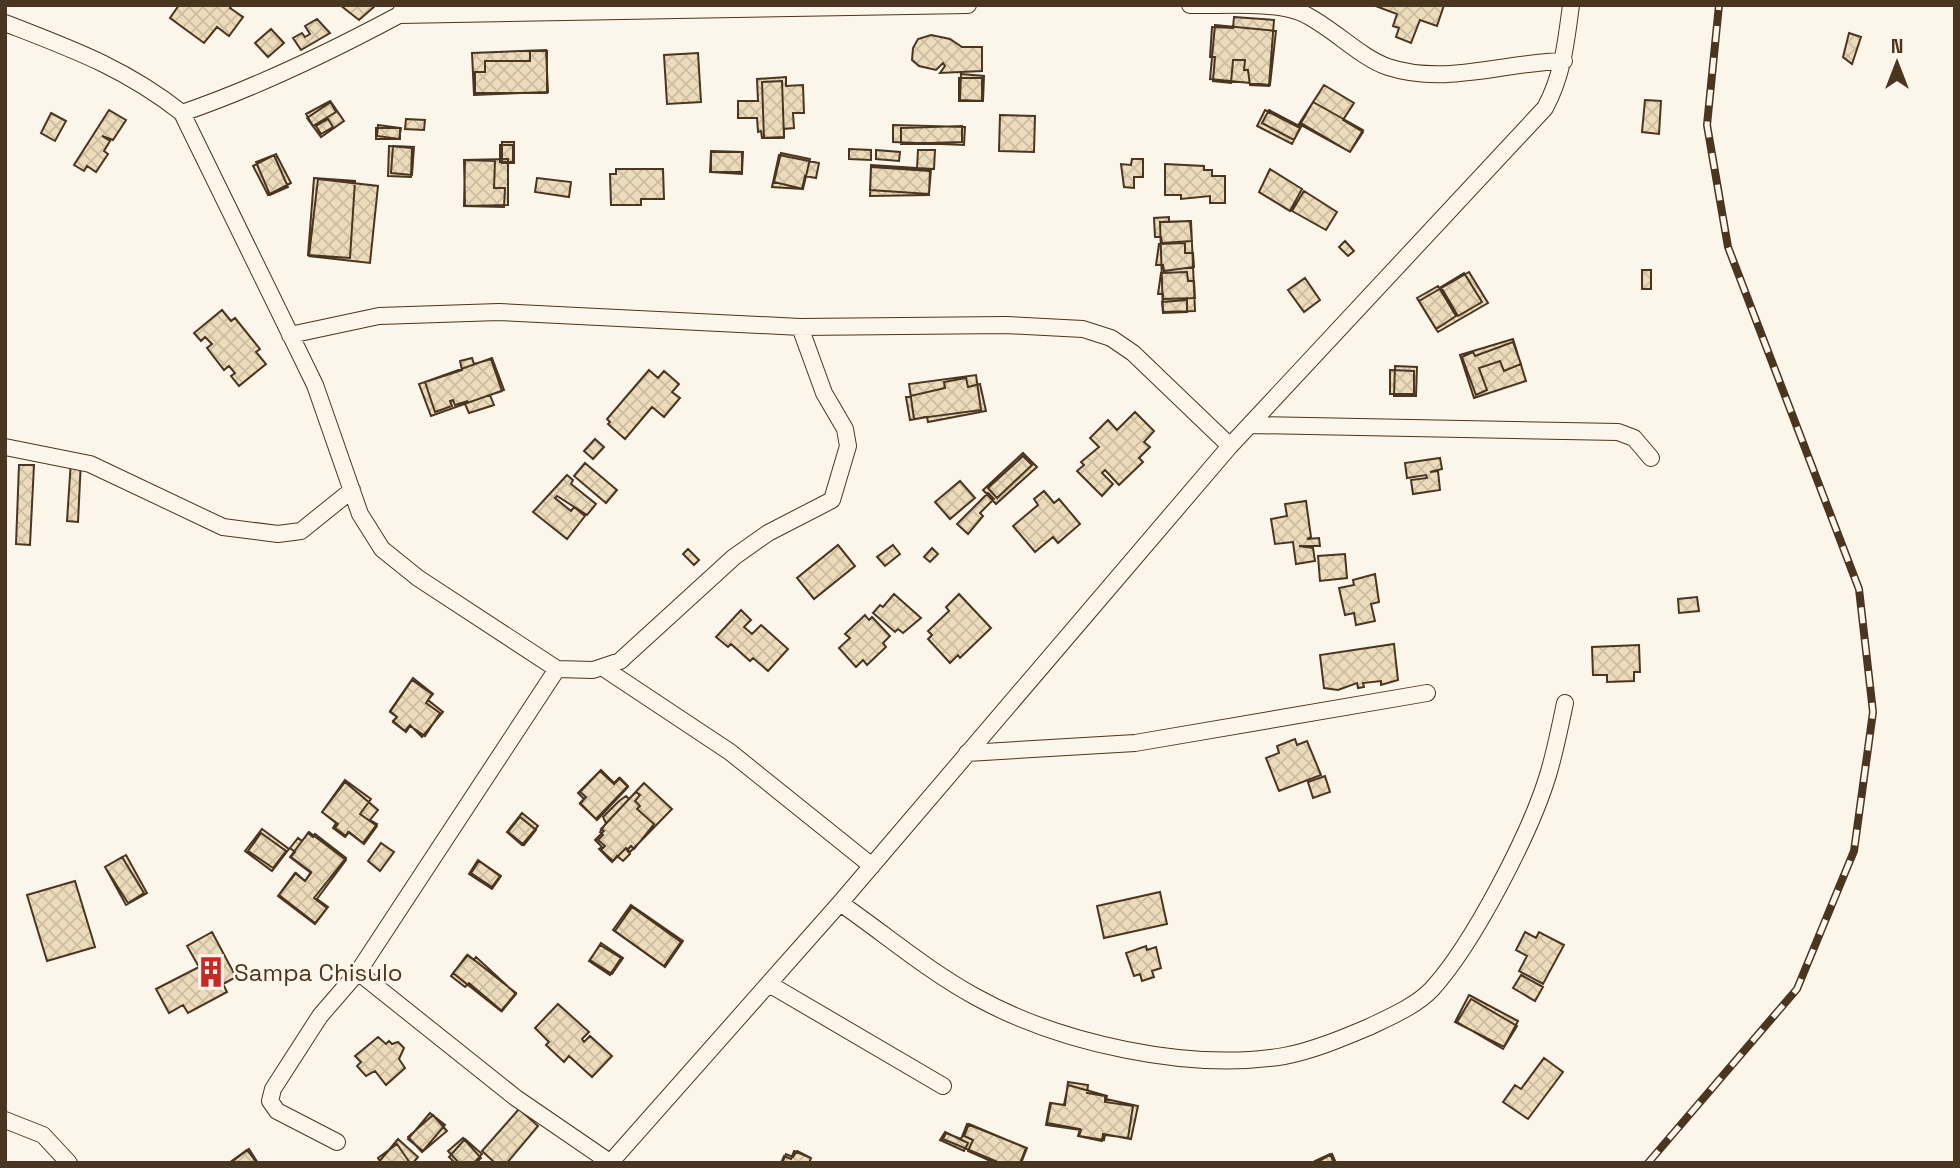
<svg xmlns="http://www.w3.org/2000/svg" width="1960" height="1168" font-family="'Space Grotesk',sans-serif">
	<defs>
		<pattern id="building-cross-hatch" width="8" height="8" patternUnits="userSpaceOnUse" patternTransform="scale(1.75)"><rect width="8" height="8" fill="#ecdcbc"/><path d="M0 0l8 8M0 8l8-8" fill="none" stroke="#ccbda1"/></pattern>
	</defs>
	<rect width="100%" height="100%" fill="#fbf6e9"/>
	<!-- building -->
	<path fill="url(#building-cross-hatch)" stroke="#4a3520" stroke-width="2" d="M179,5h53l-2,3 13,9 -14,19 -12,-9 -13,16 -34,-25z
		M340,5h34l1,1 -16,14z
		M1373,5h71l-7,21 -17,-6 -9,23 -15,-6 3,-9 -6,-2 4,-12z
		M1234,17l40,3 -5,66 -19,-1 -2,-15h-4l1,-10h-12l-2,23 -18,-2 2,-24h-5l2,-30 21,1z
		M317,19l13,14 -29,17 -8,-12 9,-5 3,4 5,-3 -5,-8z
		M1215,25l61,6 -6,54 -60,-6z
		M271,29l13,14 -16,14 -13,-14z
		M1849,33l12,4 -9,27 -9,-7z
		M931,35l19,4 12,8h20v24l-42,2 5,-7 -2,-3 -7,7 -17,-4 -7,-6 1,-12 5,-9z
		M546,50l2,42 -74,3 -2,-42z
		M530,51h17v42h-72v-21h10v-11h45z
		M698,53l3,49 -34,2 -3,-49z
		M961,74l23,2 -1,25 -23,-1z
		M786,77v9l17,-1 1,28h-11l1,15 -10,1v8l-22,1 -1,-7 -3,1 -1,-14h-19v-17h20l-1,-22z
		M959,78h23v23h-23z
		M782,81l2,57h-20l-2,-56z
		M1324,85l30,18 -11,17 20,12 -13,20 -51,-28z
		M1645,100l16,1 -2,33 -17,-2z
		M330,101l6,11 -23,14 -7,-12z
		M331,102l13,19 -23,16 -14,-19z
		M1313,102l50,28 -13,22 -49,-29z
		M109,110l17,10 -13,20 -11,-4 8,5 -6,10 4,3 -12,18 -9,-6 -3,5 -10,-6z
		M1265,110l35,18 -8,16 -35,-18z
		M1269,110l32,17 -7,13 -32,-17z
		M51,113l15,8 -11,20 -14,-8z
		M1000,115l35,1 -1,36 -35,-1z
		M328,119l5,8 -12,7 -5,-8z
		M406,119l19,1 -1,10 -19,-1z
		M378,125l23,3 -2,11 -22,-3z
		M893,125l72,2 -1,18 -71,-3z
		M962,126v16l-61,2v-16z
		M376,128h24v11h-24z
		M502,142h12v21h-12z
		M500,145h13v17h-13z
		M389,146l23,2 -1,29 -23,-1z
		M393,146l21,1 -2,28 -21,-2z
		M849,149l22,1v10l-22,-1z
		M876,150l24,2 -1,9 -23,-2z
		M918,150h17l-1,19 -17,-1z
		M711,151l32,1 -1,20h-32z
		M711,152h31v22l-31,-2z
		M781,153l29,6 -7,30 -29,-7z
		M276,154l15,29 -23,12 -15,-29z
		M274,155l14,32 -18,8 -14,-33z
		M779,155l40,8 -3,15 -11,-2 -3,13 -30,-2z
		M508,159v46l-43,1 -1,-46z
		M1132,159h11v18h-9v11l-10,-1 -3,-23 10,1z
		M465,160l30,1 -1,27h11l-1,19 -40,-1z
		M1165,164l39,2v4h8v6h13v27h-15v-7l-29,3v-4h-16z
		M871,165l60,4 -2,25 -59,-4z
		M871,167l59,4 -1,24 -59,1z
		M616,169h47l1,30h-23v6h-30l-1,-31h6z
		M1270,169l32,20 -12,22 -31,-19z
		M314,178l41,3 -5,77 -42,-3z
		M537,178l34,4 -2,15 -34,-5z
		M318,179l60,7 -8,77 -61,-7z
		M1304,191l33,21 -11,18 -34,-19z
		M1169,217v5l21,-1 2,20 -30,2 -1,-6h-6l-1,-19z
		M1191,221l4,90 -32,1 -3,-90z
		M1345,241l9,10 -6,5 -9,-9z
		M1185,243v10h8l1,14 -30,4 -1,-6h-7l3,-21z
		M1642,270h9v19h-9z
		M1187,272l1,9h6l1,17 -32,1v-5h-5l3,-21z
		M1469,272l19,31 -50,29 -19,-31z
		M1464,273l18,29 -24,14 -17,-29z
		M1305,278l15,22 -16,12 -16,-22z
		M1438,286l18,30 -20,13 -19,-31z
		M1187,300v12l-24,1 -1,-11z
		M222,310l9,11 4,-3 25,31 -4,3 10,12 -27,22 -8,-10 4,-3 -6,-7 -5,4 -17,-22 5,-4 -7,-7 -4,4 -7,-8z
		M1513,339l13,42 -52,17 -14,-43z
		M1513,342l8,22 -17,7 -4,-10 -21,7 8,22 -11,5 -14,-38 11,-5 2,4z
		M472,358l2,6 17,-5 11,32 -12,4 4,10 -25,8 -4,-9 3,-3 -13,4 -2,-5 -3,1 2,5 -17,6 -10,-30 37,-12 -2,-9z
		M492,358l12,32 -73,26 -12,-32z
		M1395,366l22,1 -1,29h-22z
		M649,370l9,8 6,-7 15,13 -7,8 8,6 -16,19 -12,-10 -27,32 -17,-15 2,-2 -3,-3z
		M1390,370l24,1v23h-24z
		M976,375l5,35 -67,9 -5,-35z
		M966,378l2,9 12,-3 6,27 -58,11 -1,-5 -17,3 -4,-23 39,-9 -1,-6z
		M1135,412l19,19 -10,11 6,5 -11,11 4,4 -24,23 -14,-15 -3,3 11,11 -11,12 -25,-25 7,-6 -3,-3 18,-15 -9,-9 18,-18 9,10z
		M595,439l9,8 -11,12 -9,-8z
		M1023,453l14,14 -41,37 -13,-14z
		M1023,456l9,9 -35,33 -9,-10z
		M1440,458l2,11 -12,3 8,-1 2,19 -27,4 -2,-14 16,-2 -1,-3 -19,3 -2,-15z
		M71,460h10l-3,62 -11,-1z
		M585,463l32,27 -11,13 -32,-27z
		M19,465h15l-4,80 -14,-1z
		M567,475l6,5 -2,4 25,20 -9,11 -30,-19 -2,2 16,13 3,-4 11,9 -18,23 -34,-27z
		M960,481l15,17 -25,21 -15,-17z
		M1044,491l10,12 5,-4 21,25 -22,19 -5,-6 -18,15 -22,-26 25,-21 -4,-6z
		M988,493l6,6 -14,14 3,3 -15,18 -11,-10z
		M1306,501l5,36 -4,2 12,-1 1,8h-21l14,2 2,13 -19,3 -3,-22 -18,2 -4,-25 16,-3 -2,-12z
		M838,545l17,21 -41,33 -17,-21z
		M893,545l7,9 -15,12 -8,-9z
		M932,548l6,6 -8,8 -6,-5z
		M688,549l11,11 -5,5 -11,-11z
		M1345,554l2,24 -27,3 -2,-25z
		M1375,574l4,28 -8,2 4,17 -19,4 -2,-12 -9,2 -6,-27 15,-3 -1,-5z
		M894,594l27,24 -18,15 -5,-4 -3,3 -22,-19 7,-8 3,2z
		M959,594l32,34 -31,30 -2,-3 -8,8 -22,-24 4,-4 -4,-4 21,-20 -3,-4z
		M1697,597l2,14 -20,2 -1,-14z
		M741,610l10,10 -7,7 8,7 9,-9 27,24 -20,22 -15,-13 -3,3 -19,-17 -3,3 -12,-10z
		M865,615l4,5 3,-3 18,19 -7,7 3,4 -19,18 -4,-5 -7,7 -17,-19 11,-10 -5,-4z
		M1394,644l4,36 -17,5v-4l-18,2 1,4 -6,1 -1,-5 -19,7 -14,-2 -4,-33z
		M1639,645l1,27h-6v9l-27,1v-7h-14l-1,-28z
		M413,678l20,16 -5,6 15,12 -21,25 -12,-12 -5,6 -12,-10 4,-4 -7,-6z
		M412,680l20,14 -6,9 14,10 -15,23 -15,-10 -4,6 -13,-10 4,-5 -7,-5z
		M1295,739l2,6 10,-4 14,34 -42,16 -13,-33 13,-5 -2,-7z
		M601,770l13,13 5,-5 9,9 -31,33 -17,-16 6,-7 -6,-5z
		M600,771l14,13 6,-6 8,8 -32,33 -16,-16 4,-4 -6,-6z
		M1325,776l5,16 -17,6 -5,-16z
		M345,780l26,19 -11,15 17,12 -13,18 -16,-12 -3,5 -12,-9 3,-5 -14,-11z
		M345,782l33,28 -8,10 7,4 -14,19 -14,-11 -3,4 -11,-8 3,-4 -16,-12z
		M644,783l28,26 -42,43 -4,-4 -14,14 -13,-13 3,-2 -7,-7 9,-9 -3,-2z
		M636,792l4,3 -5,6 5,5 -3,3 17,15 -20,25 -3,-3 -4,4 3,4 -7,7 -6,-5 -4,5 -12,-11 4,-4 -7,-6 5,-5 -3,-3 6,-9 -3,-6 16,-16 7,-5 3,3z
		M522,813l16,13 -16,19 -15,-13z
		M520,817l16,13 -12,15 -16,-13z
		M262,829l27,20 -17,22 -27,-20z
		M309,832l37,28 -29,39 11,8 -13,17 -37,-28 17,-23 10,8 6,-8 -21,-16z
		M261,833l25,18 -13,17 -25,-17z
		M308,833l5,4 2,-3 31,24 -32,40 13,10 -12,15 -36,-28 17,-22 9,8 6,-9 -20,-15 4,-5 -5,-4 8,-10 4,3z
		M381,843l13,9 -14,19 -12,-10z
		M126,855l21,38 -21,12 -21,-38z
		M122,857l22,36 -16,10 -23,-36z
		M478,860l23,16 -9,13 -23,-15z
		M479,861l21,15 -8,11 -21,-14z
		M75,881l20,66 -48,14 -20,-66z
		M1160,892l7,32 -63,14 -7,-32z
		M631,905l52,36 -18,26 -52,-37z
		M632,907l49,35 -17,24 -49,-35z
		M212,932l24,45 -13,7 4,8 -39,21 -5,-8 -14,8 -13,-24 43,-22 -12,-21z
		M1525,932l11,6 3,-6 25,13 -21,39 -24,-13 8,-15 -11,-6z
		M601,943l22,15 -11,16 -22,-14z
		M600,945l21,13 -11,17 -21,-14z
		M1146,946l1,4 9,-3 5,21 -9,3 2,6 -12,4 -2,-7 -6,2 -8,-23z
		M467,955l7,5 2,-3 40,37 -14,17 -33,-28 -4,4 -14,-11z
		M468,955l48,38 -15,18 -48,-38z
		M1521,975l22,12 -8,14 -22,-13z
		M1469,995l49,26 -14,26 -49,-25z
		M1471,999l46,27 -14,23 -46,-27z
		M558,1004l31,28 -7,7 2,3 6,-6 22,20 -20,21 -23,-21 -5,6 -18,-17 3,-3 -14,-14z
		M378,1037l8,7 3,-3 3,3 6,-2 6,6 -5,11 6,9 -19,17 -11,-14 -9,5 -9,-10 4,-4 -6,-6z
		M1544,1058l19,14 -35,47 -25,-17 12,-17 6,4z
		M1068,1082l20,3 -1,8 18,3v6l28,4 -5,32 -23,-3 -1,5 -25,-4 2,-6 -35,-5 4,-22 15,2z
		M1068,1085l39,11 -1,3 32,7 -7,33 -28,-5 -1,7 -24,-5 2,-7 -33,-6 4,-20 13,2z
		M519,1109l19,17 -31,37h-12l-13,-12z
		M430,1113l15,12 -22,26 -15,-12z
		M433,1115l14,16 -25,21 -14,-15z
		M967,1124l60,24 -6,15h-21l-57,-24 3,-6 15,6z
		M969,1124l57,24 -6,15h-25l-27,-12 5,-11 -9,-4z
		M945,1132l23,11 -4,8 -24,-11z
		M463,1138l18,20 -5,5h-17l-11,-12z
		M398,1139l20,18 -5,6h-35z
		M465,1139l17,15 -8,9h-19l-6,-6z
		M397,1144l13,19h-29l-3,-5z
		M249,1149l9,14h-28z
		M247,1150l10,13h-28z
		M794,1151l17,7 -2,5h-28l3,-7 7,3z
		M797,1151l14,7 -2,5h-27l4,-9 7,3z
		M1330,1154l4,9h-18l-1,-2z
		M1332,1154l4,9h-20z"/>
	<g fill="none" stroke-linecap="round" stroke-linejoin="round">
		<defs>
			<path id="minor" d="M1190,5c32,1 83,-4 112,8 29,13 57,44 86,54 58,19 117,-5 176,-6
				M399,15l569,-10
				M5,23c67,26 120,45 177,90 76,-26 146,-60 217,-98l5,-8
				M182,113l133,272 45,129 22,35 36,29 139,91 -199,303 -38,44 -47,73 -3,12 7,10 60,31
				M290,335l89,-19 120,-4 301,15 206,-2 77,4 28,9 22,15 97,93
				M1251,425l367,7 16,6 17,20
				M5,447l85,17 133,63 55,7 23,-3 51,-41
				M557,669l36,1 27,-9 114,-104 34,-24 64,-33 16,-54 -3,-17 -21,-36 -24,-66
				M605,669l125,83 142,114
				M967,753l168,-10 292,-50
				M840,903c45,31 88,68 136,94 83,46 213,75 308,59 28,-5 59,-18 85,-29 21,-10 47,-21 63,-38 41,-45 98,-155 116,-214 7,-23 12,-48 17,-72
				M358,972l158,126 95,65
				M769,984l174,102
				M5,1120l38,15 26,28
				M610,1163l230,-260 390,-457 315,-338c18,-33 21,-66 26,-103"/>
		</defs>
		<!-- minor casing -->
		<use href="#minor" stroke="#4a3520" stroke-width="18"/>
		<!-- minor -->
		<use href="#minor" stroke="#fbf6e9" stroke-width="16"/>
		<defs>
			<path id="rail" d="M1648,1163l149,-174 57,-138 19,-139 -14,-123 -131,-342 -21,-122 12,-120"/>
		</defs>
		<!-- rail casing -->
		<use href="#rail" stroke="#4a3520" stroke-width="8"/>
		<!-- rail -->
		<use href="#rail" stroke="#fbf6e9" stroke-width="5" stroke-dasharray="16" stroke-linecap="butt"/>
	</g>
	<!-- icons -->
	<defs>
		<symbol id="building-bare" viewBox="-9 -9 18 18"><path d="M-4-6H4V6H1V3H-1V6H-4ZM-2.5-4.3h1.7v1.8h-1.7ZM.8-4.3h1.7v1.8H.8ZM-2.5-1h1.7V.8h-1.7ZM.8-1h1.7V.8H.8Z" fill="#c62828" stroke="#fbf6e9" stroke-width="2.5" paint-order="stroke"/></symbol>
	</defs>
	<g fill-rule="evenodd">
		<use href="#building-bare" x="189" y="950" width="44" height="44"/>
	</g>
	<g text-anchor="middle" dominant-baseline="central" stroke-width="5" stroke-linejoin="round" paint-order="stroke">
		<!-- poi labels -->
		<g font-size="24" fill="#4a3520" stroke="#fbf6e9" text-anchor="start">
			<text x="234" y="972">Sampa Chisulo</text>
		</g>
	</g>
	<!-- border -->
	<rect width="1960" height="1168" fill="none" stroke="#4a3520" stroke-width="14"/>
	<!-- north arrow -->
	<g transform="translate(1897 63)" stroke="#fbf6e9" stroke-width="5" paint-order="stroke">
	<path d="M0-5L12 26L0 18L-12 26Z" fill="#4a3520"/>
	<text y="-10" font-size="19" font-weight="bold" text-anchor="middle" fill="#4a3520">N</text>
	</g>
</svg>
